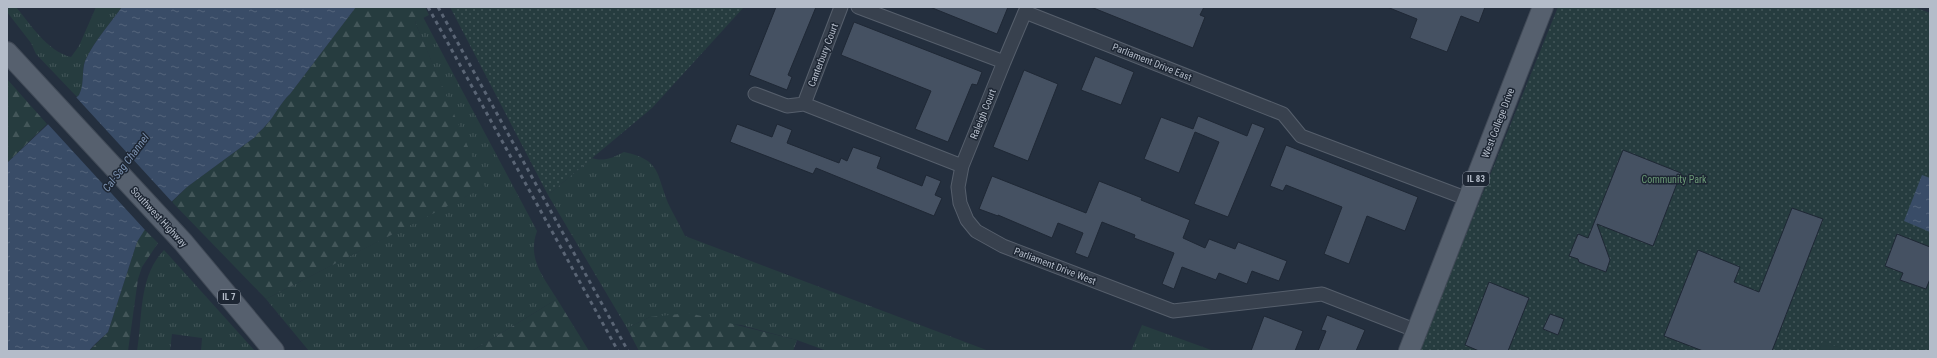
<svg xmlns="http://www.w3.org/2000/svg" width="1937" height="358" font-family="'Roboto Condensed',sans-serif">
	<defs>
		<pattern id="grass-tufts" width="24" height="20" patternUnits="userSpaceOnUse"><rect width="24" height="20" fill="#263c3f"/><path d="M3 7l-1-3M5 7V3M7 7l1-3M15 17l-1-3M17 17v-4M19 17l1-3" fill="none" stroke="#435659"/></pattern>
		<pattern id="forest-firs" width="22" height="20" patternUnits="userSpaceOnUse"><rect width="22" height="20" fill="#263c3f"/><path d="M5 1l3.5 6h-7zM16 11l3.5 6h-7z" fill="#435659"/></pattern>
		<pattern id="park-dots" width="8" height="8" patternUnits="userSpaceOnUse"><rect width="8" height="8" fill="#263c3f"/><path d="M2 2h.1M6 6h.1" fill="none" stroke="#435659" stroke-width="1.8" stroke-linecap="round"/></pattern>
		<pattern id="water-ripples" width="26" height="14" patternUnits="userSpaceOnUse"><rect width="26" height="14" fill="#394c67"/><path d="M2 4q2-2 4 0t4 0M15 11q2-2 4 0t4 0" fill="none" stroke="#53647b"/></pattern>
	</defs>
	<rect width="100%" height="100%" fill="#242f3e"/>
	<!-- grass -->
	<path fill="url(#grass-tufts)" d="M7,7h9c15,18 31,44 55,50l8,-11 17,-39h26c-10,14 -34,42 -38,58 -3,11 2,23 -7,32l-41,-43 -5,-11 -24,-31z
		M423,17l114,214c-10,28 6,45 20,68l-85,52h-163l-43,-52 218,-112 -69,-165z
		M624,152c37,8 32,21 44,51 5,11 12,22 17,33l304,115h-162l-30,-11 -56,-15 -91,-8 -23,11 -79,-133 44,-37c12,4 20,0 32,-6z
		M164,250l91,101h-54l1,-13 -30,-4 -2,17h-33c6,-34 1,-74 27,-101z
		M1142,325l72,26h-83z"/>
	<!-- forest -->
	<path fill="url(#forest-firs)" d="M356,7h69l4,8 -14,7 70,165 -219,112 -94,-97 15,-15 68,-50c4,-6 7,-7 11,-12 9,-9 14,-22 24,-31z
		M7,79l40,45 -40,39z
		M144,229l14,14 -16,24 -4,12 -10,72h-39l19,-19 29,-90z
		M557,299l32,52h-117z
		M689,313l108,27 -4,11h-154l-12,-23 23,-11z"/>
	<!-- park -->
	<path fill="url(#park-dots)" d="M450,7h294l-92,101 -104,87z
		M1558,7h356l16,6v338h-511z"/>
	<!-- pitch -->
	<path fill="#263c3f" d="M1823,341l24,10h-28z"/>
	<!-- water -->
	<path fill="url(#water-ripples)" d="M122,7h234l-66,87c-10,9 -15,22 -24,31 -4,5 -7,6 -11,12l-68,50 -38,36 -12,19 -29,90c-6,6 -14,12 -19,19h-82v-188l72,-68c5,-10 3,-19 5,-30 4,-16 28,-44 38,-58z
		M1922,175l8,3v54l-26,-11z"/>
	<!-- pier -->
	<path fill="#242f3e" d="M75,96l98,107 -23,21 -4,7 -100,-109z"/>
	<!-- building -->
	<path fill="#455162" stroke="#1f2835" d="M776,7h40l-28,68 4,2 -5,13 -38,-15z
		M930,7h78l-11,27z
		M1091,7h113l-4,8 5,2 -12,31z
		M1387,7h98l-6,16 -18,-7 -14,36 -37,-14 7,-19z
		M854,22l128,50 -5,13 -5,-1 -24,58 -33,-13 16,-38 -90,-36z
		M1095,56l39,16 -13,33 -40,-15z
		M1024,70l34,14 -30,77 -35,-14z
		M1198,116l49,20 5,-13 13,5 -37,89 -34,-13 25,-62 -24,-10 -16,41 -35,-14 17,-42 32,12z
		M737,124l35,13 5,-13 15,6 -5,13 52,20 2,-5 6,3 6,-14 28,10 -4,11 45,18 4,-11 15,6 -6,14 7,3 -8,18 -118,-48 -3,6 -83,-32z
		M1286,145l132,52 -13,34 -38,-15 -18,48 -25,-10 18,-47 -56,-22 -3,6 -13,-5z
		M1623,150l58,23 -28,73 -56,-22 13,36 -4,12 -27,-10 -1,-3 -9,-3 9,-22 10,4z
		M992,176l94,37 13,-32 43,17 -1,2 49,20 -7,18 22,10 4,-9 26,10 3,-7 49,19 -8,20 -27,-10 -5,13 -28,-11 -3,7 -34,-13 -8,22 -12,-5 12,-31 -40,-15 1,-3 -33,-13 -14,36 -13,-5 8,-20 -25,-10 -6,15 -54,-23v1l-19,-7z
		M1792,208l31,11 -51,132h-69l-39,-15 34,-86 42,17 -6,15 25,10z
		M1897,234l33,13v32l-4,10 -26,-9 3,-7 -18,-7z
		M1489,282l40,16 -21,53h-29l-14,-6z
		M1550,314l14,5 -6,16 -15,-6z
		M1327,315l38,15 -9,21h-38l8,-20 -5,-1z
		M1264,316l39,15 -8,20h-44z"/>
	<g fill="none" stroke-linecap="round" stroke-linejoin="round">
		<defs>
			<path id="street" d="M858,7l146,55 21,-50 258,102 18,22 167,63
				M1004,62l-42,104 -4,21 2,16 7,17 9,11 27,15 170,65 149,-17 95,37
				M755,94l32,12 17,-2 158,62
				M804,104l37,-97"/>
			<path id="primary" d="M7,52l176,190 91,109
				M1409,351l134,-344"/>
		</defs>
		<!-- street casing -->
		<use href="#street" stroke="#565f6c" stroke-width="15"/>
		<!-- primary casing -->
		<use href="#primary" stroke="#414a57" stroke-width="22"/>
		<!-- street -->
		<use href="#street" stroke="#38414e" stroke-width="13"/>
		<!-- primary -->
		<use href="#primary" stroke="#56606e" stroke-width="20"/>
		<!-- rail -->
		<path stroke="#5a6575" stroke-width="3" stroke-dasharray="4 4" stroke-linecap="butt" d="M428,7l190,344
			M438,7l190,344"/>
	</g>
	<g text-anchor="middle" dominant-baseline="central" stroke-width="3" stroke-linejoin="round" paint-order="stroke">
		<!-- shield labels -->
		<g fill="#1d2633" stroke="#878f9c" stroke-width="1">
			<rect x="1463" y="172" width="26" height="14" rx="3"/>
			<rect x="218" y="290" width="22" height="14" rx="3"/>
		</g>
		<g font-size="9" font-weight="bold" fill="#b4bcc9">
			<text x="1476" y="179">IL 83</text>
			<text x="229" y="297">IL 7</text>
		</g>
		<!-- street labels -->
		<g font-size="10" fill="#b4bcc9" stroke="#1d2633">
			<text transform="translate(823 55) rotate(-69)">Canterbury Court</text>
			<text transform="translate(1152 62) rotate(22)">Parliament Drive East</text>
			<text transform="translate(983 114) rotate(-68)">Raleigh Court</text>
			<text transform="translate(1498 123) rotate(-69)">West College Drive</text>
			<text transform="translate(159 217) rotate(47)">Southwest Highway</text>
			<text transform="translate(1055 266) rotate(21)">Parliament Drive West</text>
		</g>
		<!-- park labels -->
		<g font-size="10" fill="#6b9a76" stroke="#1d2633">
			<text x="1674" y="179">Community Park</text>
		</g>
		<!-- water labels -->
		<g font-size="11" font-style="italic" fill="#7c92b1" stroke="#1d2633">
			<text transform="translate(126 163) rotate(-53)">Cal-Sag Channel</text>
		</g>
	</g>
	<!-- border -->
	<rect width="1937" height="358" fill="none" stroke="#b4bcc9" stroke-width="16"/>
</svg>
